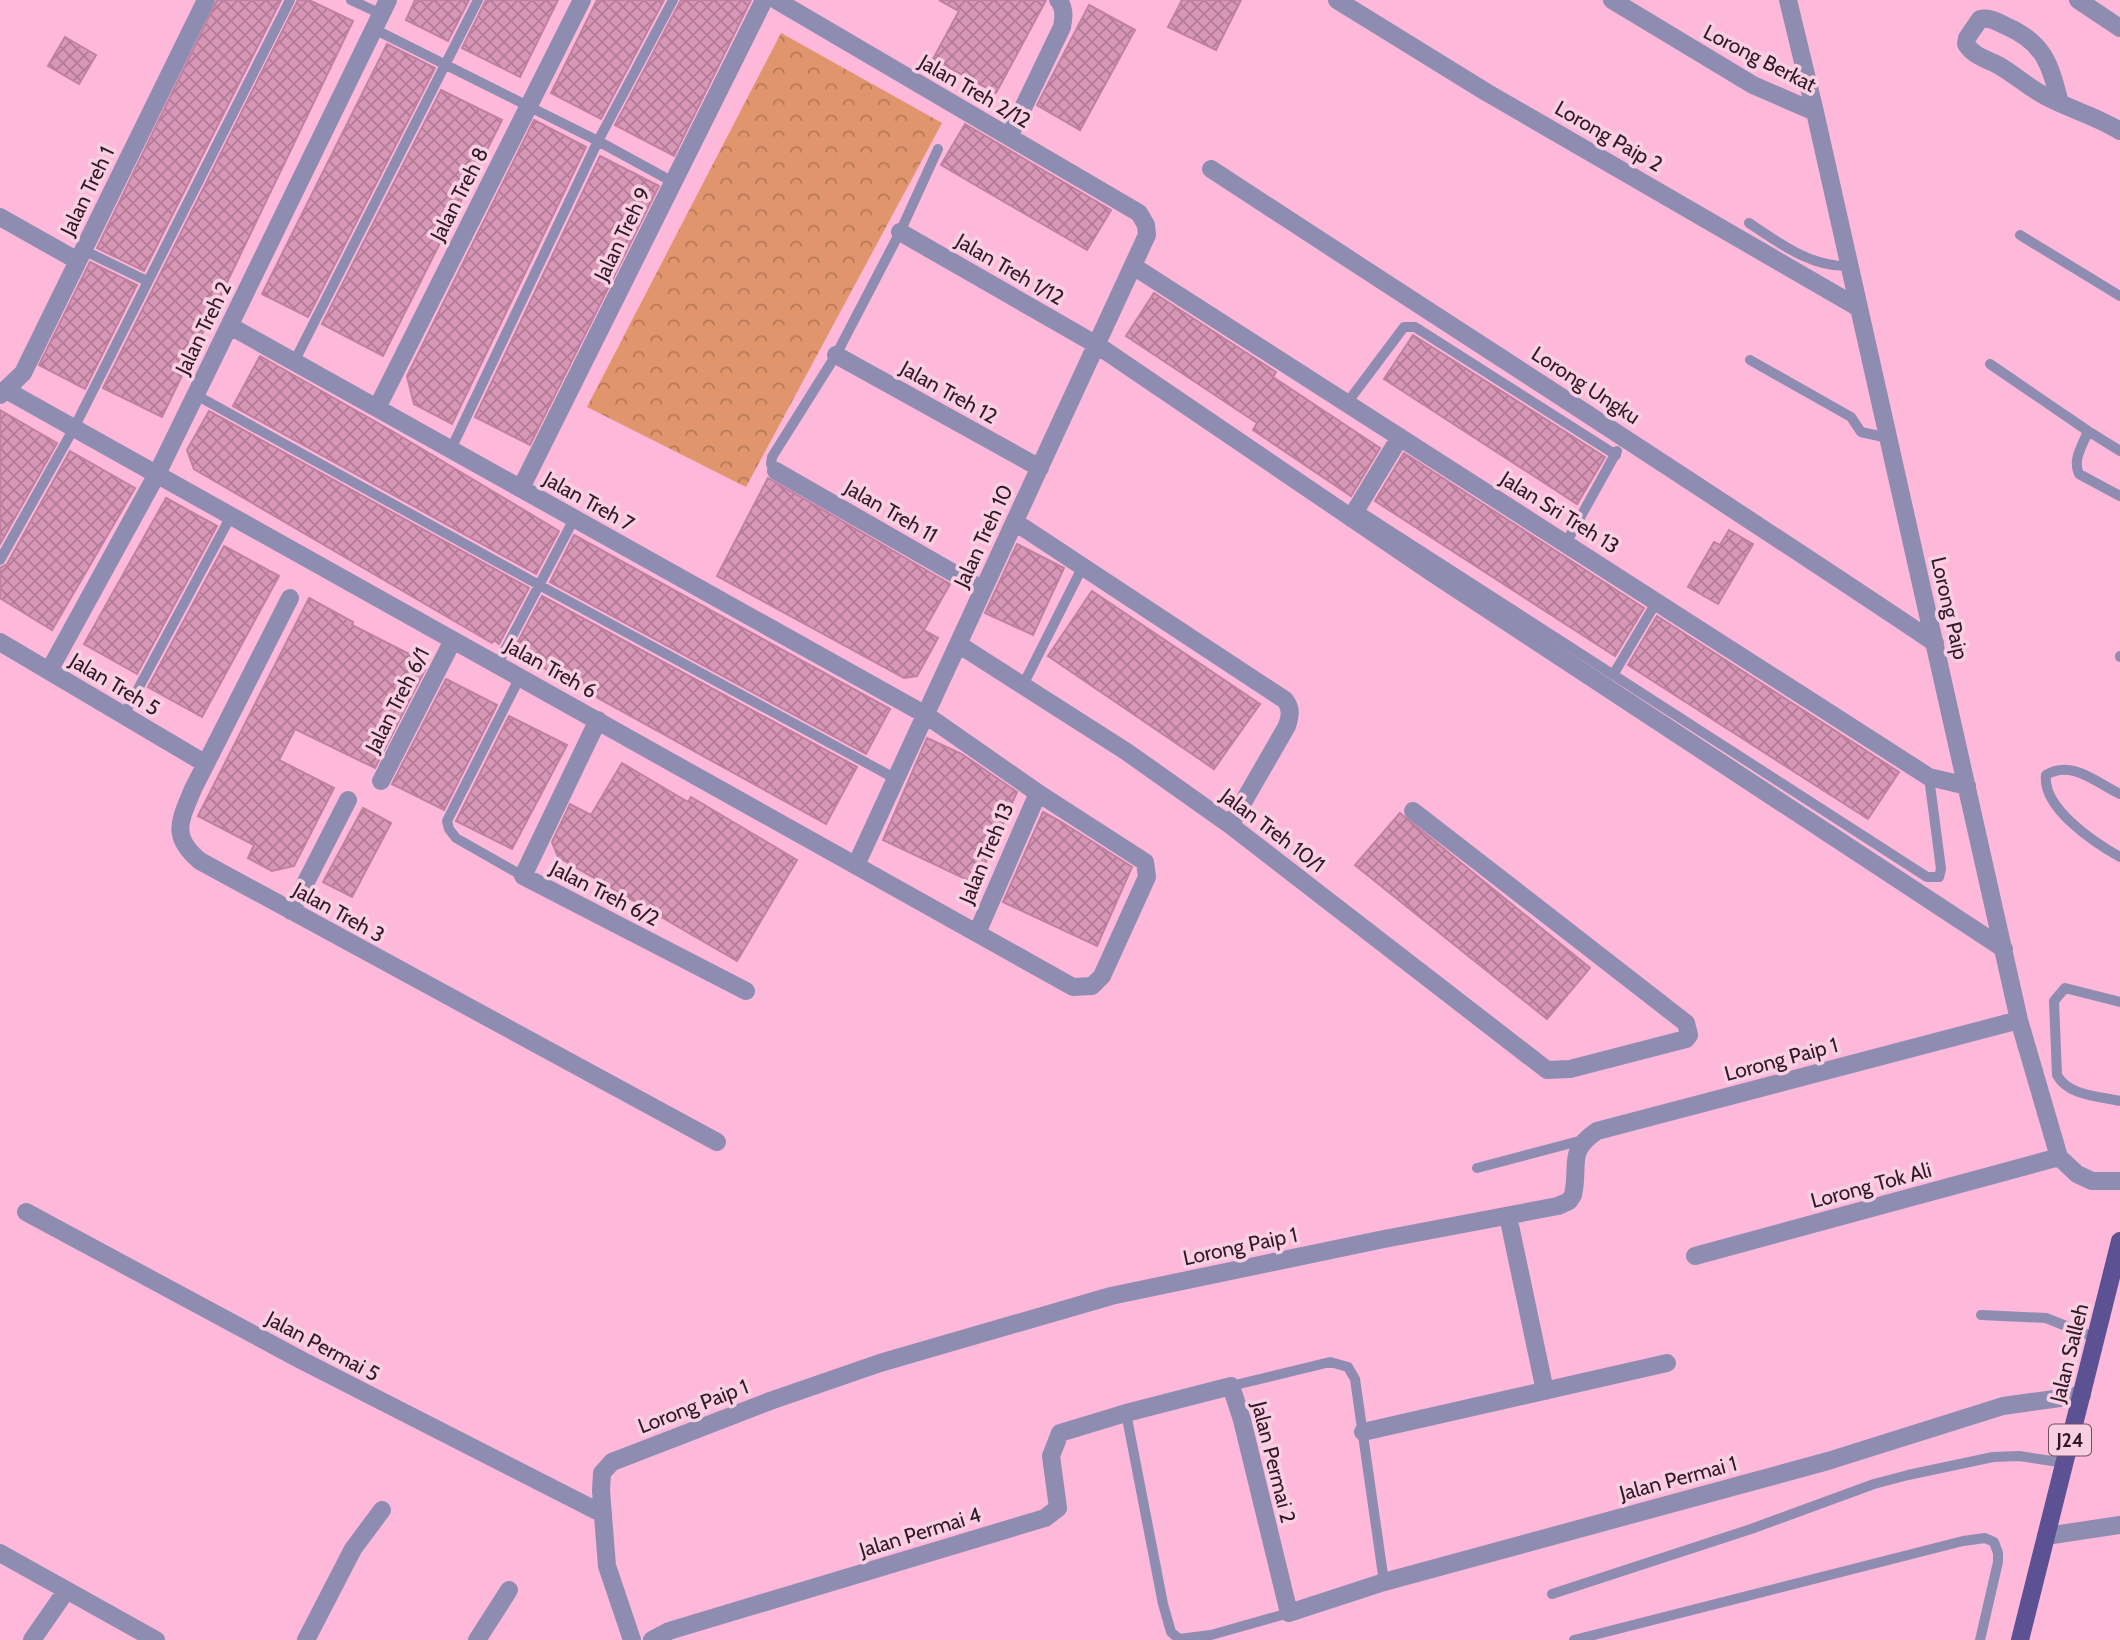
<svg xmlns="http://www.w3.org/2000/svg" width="2120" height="1640" font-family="Cabin,sans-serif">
	<defs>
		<pattern id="forest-crowns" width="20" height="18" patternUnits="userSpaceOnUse" patternTransform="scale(1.75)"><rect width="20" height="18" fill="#e1956c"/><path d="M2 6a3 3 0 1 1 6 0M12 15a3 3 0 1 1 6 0" fill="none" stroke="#b77959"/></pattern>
		<pattern id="building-cross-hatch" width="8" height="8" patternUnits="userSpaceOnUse" patternTransform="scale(1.75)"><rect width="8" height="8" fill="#d997b8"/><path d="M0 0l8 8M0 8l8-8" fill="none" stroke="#b17a95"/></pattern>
	</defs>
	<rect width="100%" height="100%" fill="#fdb8da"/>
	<!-- forest -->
	<path fill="url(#forest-crowns)" d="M781,33l161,90 -196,364 -159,-80z"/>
	<!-- building -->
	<path fill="url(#building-cross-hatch)" stroke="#c080a0" stroke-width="2" d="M217,0h64l-137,271 -47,-23z
		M298,0h11l44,21 -191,396 -59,-29z
		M415,0h54l-21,41 -42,-21z
		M486,0h72l-38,77 -58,-29z
		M597,0h67l-63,119 -50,-26z
		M681,0h70l-77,156 -59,-31z
		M939,0h107l-50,93 -63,-34 26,-48z
		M1182,0h59l-25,50 -48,-23z
		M1089,5l46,25 -55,100 -43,-25z
		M65,37l31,18 -17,29 -31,-18z
		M387,44l48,24 -127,249 -46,-23z
		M441,90l61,30 -119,236 -61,-32z
		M534,120l52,27 -134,277 -38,-20 -7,-28z
		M965,124l146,86 -24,40 -146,-85z
		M600,156l59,30 -129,259 -55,-28z
		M90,262l47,23 -52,104 -46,-24z
		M1154,293l122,79 -3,5 107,71 -29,48 -98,-66 4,-7 -131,-87z
		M1413,335l192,122 -28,47 -193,-125z
		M260,356l132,75 167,100 -23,43 -303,-168z
		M0,410l57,33 -57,101z
		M209,411l320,177 -30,56 -5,-4 -2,3 -298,-174 -7,-19z
		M70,451l65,37 -83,142 -52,-32v-30l7,-4z
		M1404,453l240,155 -29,48 -240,-155z
		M768,478l182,106 -26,46 14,8 -21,38 -13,2 -187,-102z
		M166,498l51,28 -80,148 -53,-30z
		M1729,530l24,14 -35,60 -30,-17 26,-45 6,3z
		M574,535l316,174 -24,45 -316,-172z
		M1017,544l47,24 -31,67 -48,-22z
		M224,546l55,30 -77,141 -54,-30z
		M1092,591l168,113 -46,65 -166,-113z
		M542,596l315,171 -31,57 -313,-173z
		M309,598l44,24 -1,3 67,34 -2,5 9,4 -51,100 -80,-39 -16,31 55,28 -40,78 -22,5 -24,-13 6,-13 -56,-29z
		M1657,616l242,156 -31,47 -240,-154z
		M446,679l51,26 -53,105 -52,-26z
		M509,716l58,29 -55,104 -56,-28z
		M927,738l35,16 55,38 -41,92 -93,-44z
		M622,763l66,39 3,-5 106,63 -60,101 -179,-104 -6,-15 18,-38 21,11z
		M363,808l28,15 -39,74 -29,-15z
		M1043,812l17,9 72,46 -35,79 -94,-44z
		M1400,813l190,155 -43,51 -192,-154z"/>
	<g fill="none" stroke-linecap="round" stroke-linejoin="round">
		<!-- lane -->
		<path stroke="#8f8cb1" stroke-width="10" d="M351,0l30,14
			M374,29l224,112 75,41
			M1749,223c30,20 63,45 101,43
			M2020,235l100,61
			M83,250l64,31
			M1750,360l101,57 10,15 27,6
			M294,362l184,-362
			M1990,364l98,67c-5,14 -16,28 -9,43l41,22
			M196,395l343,190 357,194
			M1347,403l57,-76h11l201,128
			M2088,431l32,20
			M451,449l147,-308 75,-141
			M776,471l-5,-7 1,-7 64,-102 64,-123 38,-83
			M1356,509l571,368h12l2,-8 -12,-92
			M1566,543l51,-92
			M0,560l74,-132 216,-428
			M2120,656v1
			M497,665l77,-146
			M1613,675l44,-74
			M520,677l-73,144 2,8 7,9 67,38
			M1023,685l59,-117
			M124,715l107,-199
			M2120,794c-23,-11 -49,-35 -74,-19 -4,33 49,68 74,82
			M2120,1002l-55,-14 -11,13 3,74c11,21 42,21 63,26
			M1477,1168l106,-28
			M1981,1315l65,3 50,20
			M1231,1386l99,-24 18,5 7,12 29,203
			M1126,1413l37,191 8,28 8,7 32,-4 78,-22
			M1552,1594l199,-65 123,-45 34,-9 85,-18 26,-1 46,7
			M1574,1640l389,-99 22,-3 9,4 4,11v9l-18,78"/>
		<!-- street -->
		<path stroke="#8f8cb1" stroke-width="18" d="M776,0l363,213 7,12 1,10 -291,630
			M1337,0l149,92 373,216
			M1612,0l141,85 62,27
			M1788,0l27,112 204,908 40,137 18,17 15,7h28
			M2078,0l42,28
			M2060,103c-10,-38 -15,-60 -54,-77 -9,-4 -16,-9 -26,-7l-13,19 -1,6c7,12 21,15 32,21 16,9 30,22 47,31 24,13 51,20 75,35
			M1009,137l53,-110c2,-10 3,-20 -4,-27
			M1211,169c241,158 484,313 724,474
			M0,217l78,44
			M900,232l197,113 337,229 570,375
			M1133,266l796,511 38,9
			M836,355l204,113
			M6,390l1067,597 19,-1 10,-10 45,-99 -2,-15 -107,-69 -112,-78 -696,-389
			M0,395l23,-22 183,-373
			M377,408l205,-408
			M776,471l207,119
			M521,488l243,-488
			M1351,518l49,-81
			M1015,522l270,178c7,9 5,16 2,26l-57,99
			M290,598l-97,191c-13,32 -23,47 7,72l517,281
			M0,642l206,122
			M958,644l169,108 103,73 317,245 23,-1 116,-30 3,-4 -3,-12 -273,-212
			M49,671l108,-197 231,-474
			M598,720l-75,156 223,115
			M381,781l72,-141
			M291,911l57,-111
			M977,933l61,-140
			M26,1212l275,148 302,154
			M1508,1216l37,175
			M1695,1256l364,-99
			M1363,1432l304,-69
			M2046,1536l74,-11
			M0,1553l156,87
			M32,1640l34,-49
			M306,1640l47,-91 29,-39
			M477,1640l32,-50
			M632,1640l-25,-74 -6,-75 1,-18 10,-11 158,-61 110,-38 231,-67 273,-57 174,-33 11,-5 4,-6c7,-31 -7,-43 24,-64l422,-111
			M652,1640l17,-9 376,-113 13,-10 -7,-52 9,-23 66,-20 105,-27 11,34 47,193 95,-31 444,-121 175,-55 79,-11"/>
		<!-- primary -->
		<path stroke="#5b5193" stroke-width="18" d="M2020,1640l100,-399"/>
	</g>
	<g text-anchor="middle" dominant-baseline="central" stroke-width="7" stroke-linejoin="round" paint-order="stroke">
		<!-- shield labels -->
		<rect fill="#f9cfe3" stroke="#6e505f" stroke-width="2" x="2049" y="1424.5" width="42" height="31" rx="5"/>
		<g font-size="19" font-weight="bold" fill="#321926">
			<text x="2070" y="1440">J24</text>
		</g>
		<!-- street labels -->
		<g font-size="21" fill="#321926" stroke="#f9cfe3">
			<text transform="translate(1760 58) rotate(27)">Lorong Berkat</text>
			<text transform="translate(975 91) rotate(30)">Jalan Treh 2/12</text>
			<text transform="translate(1609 136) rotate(30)">Lorong Paip 2</text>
			<text transform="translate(87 191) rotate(-64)">Jalan Treh 1</text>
			<text transform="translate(459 194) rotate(-63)">Jalan Treh 8</text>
			<text transform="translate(622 234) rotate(-64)">Jalan Treh 9</text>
			<text transform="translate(1010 269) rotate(30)">Jalan Treh 1/12</text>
			<text transform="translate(203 328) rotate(-64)">Jalan Treh 2</text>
			<text transform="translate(1586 385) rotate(33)">Lorong Ungku</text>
			<text transform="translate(949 392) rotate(29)">Jalan Treh 12</text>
			<text transform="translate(589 501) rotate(29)">Jalan Treh 7</text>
			<text transform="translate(891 511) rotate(30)">Jalan Treh 11</text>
			<text transform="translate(1560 512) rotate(32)">Jalan Sri Treh 13</text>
			<text transform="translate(983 536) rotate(-65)">Jalan Treh 10</text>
			<text transform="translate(1950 608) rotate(77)">Lorong Paip</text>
			<text transform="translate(551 668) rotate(29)">Jalan Treh 6</text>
			<text transform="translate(115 684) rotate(31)">Jalan Treh 5</text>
			<text transform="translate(397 700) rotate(-63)">Jalan Treh 6/1</text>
			<text transform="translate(1273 830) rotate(37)">Jalan Treh 10/1</text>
			<text transform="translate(986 853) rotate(-67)">Jalan Treh 13</text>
			<text transform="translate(605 893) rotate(27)">Jalan Treh 6/2</text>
			<text transform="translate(339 912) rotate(29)">Jalan Treh 3</text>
			<text transform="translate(1781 1059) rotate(-15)">Lorong Paip 1</text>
			<text transform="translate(1871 1185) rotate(-15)">Lorong Tok Ali</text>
			<text transform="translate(1240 1246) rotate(-12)">Lorong Paip 1</text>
			<text transform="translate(323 1346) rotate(28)">Jalan Permai 5</text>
			<text transform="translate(2069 1353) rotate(-76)">Jalan Salleh</text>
			<text transform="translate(693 1406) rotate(-21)">Lorong Paip 1</text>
			<text transform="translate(1274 1462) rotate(76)">Jalan Permai 2</text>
			<text transform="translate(1678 1478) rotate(-15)">Jalan Permai 1</text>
			<text transform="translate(920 1532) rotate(-17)">Jalan Permai 4</text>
		</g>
	</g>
</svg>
